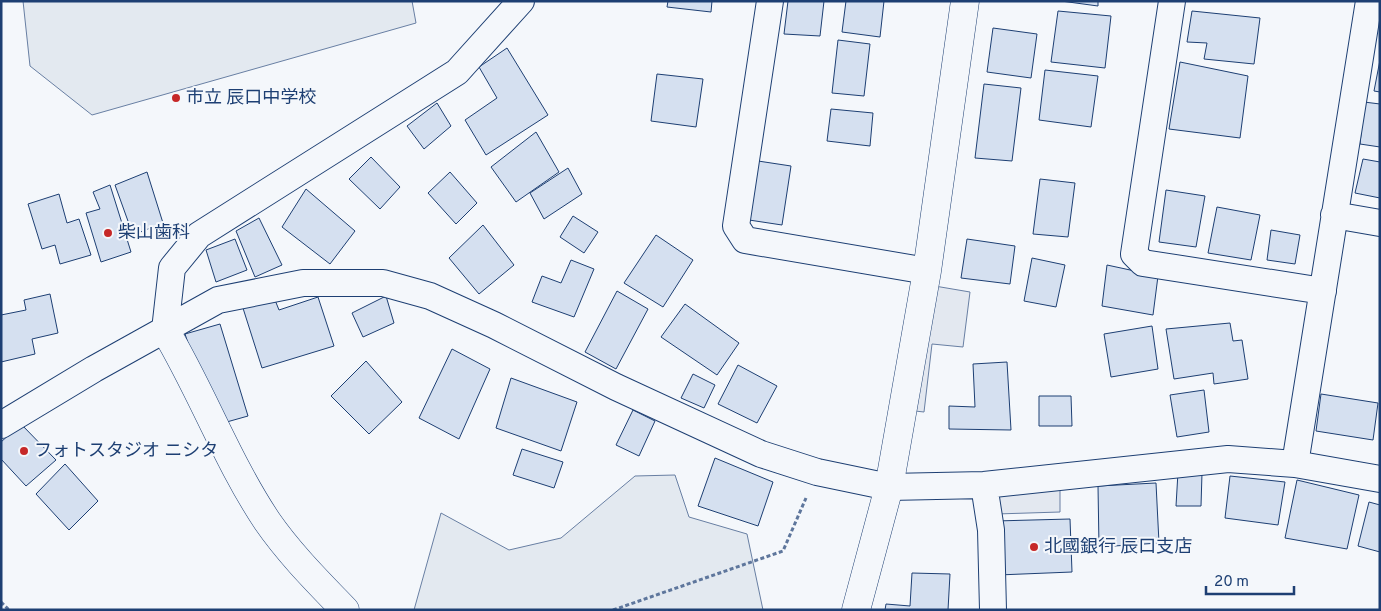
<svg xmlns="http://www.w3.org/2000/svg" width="1381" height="611" font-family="Overpass,'Noto Sans JP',sans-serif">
	<rect width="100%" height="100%" fill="#f4f7fb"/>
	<!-- green -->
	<path fill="#e3e9f0" stroke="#687fa3" d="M23,1h389l4,22 -324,92 -62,-49z
		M675,475l14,42 58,17 16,76h-349l27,-97 68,37 52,-12 74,-62z"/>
	<!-- parking -->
	<path fill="#e3e8f0" stroke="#687fa3" d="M923,284l47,8 -7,55 -31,-3 -8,68 -18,-2z
		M1060,479v33l-64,2 -1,-33z"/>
	<!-- building -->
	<path fill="#d5e0f0" stroke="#1d3f73" d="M668,1h44l-1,11 -44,-5z
		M788,1h36l-4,35 -36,-2z
		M846,1h38l-4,36 -38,-5z
		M1061,1h37v5z
		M1058,11l53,5 -6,52 -54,-6z
		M1192,11l68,7 -6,46 -50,-5 3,-16 -20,-1z
		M993,28l44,6 -6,44 -44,-6z
		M838,40l32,4 -6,52 -32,-3z
		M507,48l41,67 -62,40 -21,-35 32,-22 -18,-31z
		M1380,60v32l-6,-1z
		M1180,62l68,14 -8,62 -71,-9z
		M1045,70l53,6 -7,51 -52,-7z
		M657,74l46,5 -7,48 -45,-6z
		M984,84l37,4 -9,73 -37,-3z
		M1364,102l16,2v43l-20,-3z
		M437,103l14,23 -27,23 -17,-23z
		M831,109l42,4 -3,33 -43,-5z
		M536,132l23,40 -43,30 -25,-35z
		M371,157l29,30 -20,22 -31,-30z
		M1363,159l17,3v36l-25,-5z
		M758,161l33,5 -9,59 -33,-5z
		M568,168l14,26 -38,25 -14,-26z
		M147,172l16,51 -30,12 -18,-50z
		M450,172l27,31 -21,21 -28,-31z
		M1040,179l35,4 -7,54 -35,-3z
		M110,185l21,67 -30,10 -15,-49 14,-4 -7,-17z
		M306,189l49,42 -25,33 -48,-37z
		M1166,190l39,6 -9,51 -37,-5z
		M59,194l8,29 12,-4 12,36 -31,9 -5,-19 -13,4 -14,-45z
		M1217,207l43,8 -9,45 -43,-7z
		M573,216l25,16 -14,21 -24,-16z
		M259,218l23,47 -27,12 -19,-46z
		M483,225l31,40 -35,29 -30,-36z
		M1271,230l29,5 -5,29 -28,-4z
		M656,235l37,25 -30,47 -39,-24z
		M235,239l12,31 -31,12 -10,-32z
		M967,239l48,7 -5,38 -49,-6z
		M1032,258l33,7 -9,42 -32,-6z
		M571,260l23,9 -20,48 -42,-15 10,-26 19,7z
		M1107,265l51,11 -5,39 -51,-9z
		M617,291l31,18 -32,60 -31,-17z
		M50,294l8,39 -26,6 3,15 -34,8v-47l25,-5 -2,-10z
		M273,295l6,15 39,-13 16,49 -72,22 -20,-63z
		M386,296l8,27 -31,14 -11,-24z
		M685,304l54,39 -22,32 -56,-38z
		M1230,323l3,18 9,-1 6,39 -34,5 -1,-11 -39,6 -8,-50z
		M220,324l28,92 -32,9 -31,-91z
		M1152,326l6,43 -47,8 -7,-43z
		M452,349l38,20 -31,70 -40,-21z
		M366,361l36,41 -33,32 -38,-38z
		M1007,362l4,68 -62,-1v-23l26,1 -2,-43z
		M738,365l39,21 -20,37 -39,-19z
		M693,374l22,11 -11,23 -23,-10z
		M511,378l66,24 -16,49 -65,-23z
		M1204,390l5,42 -32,5 -7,-42z
		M1321,394l57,9 -5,37 -57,-9z
		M1039,396h32l1,30h-33z
		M633,410l22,11 -16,35 -23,-11z
		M21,424l35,36 -30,26 -25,-27v-17z
		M522,449l41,13 -9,26 -41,-13z
		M715,458l58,24 -15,44 -60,-20z
		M65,464l33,37 -29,29 -33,-36z
		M1178,472l24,1 -1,33h-25z
		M1230,476l55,6 -7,43 -53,-7z
		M1297,480l62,15 -12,54 -62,-11z
		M1156,483l3,60 -60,4 -1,-61z
		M1369,502l11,3v47l-22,-6z
		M1070,519l2,53 -74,3 -3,-54z
		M912,573l38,1 -2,36h-63l1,-6 24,2z"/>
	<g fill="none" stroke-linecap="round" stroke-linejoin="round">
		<defs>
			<path id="minor" d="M770,1l-34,225 9,14 182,31
				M1172,1l-38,253 9,9 180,28
				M1334,215l46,8
				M165,330l7,-62 27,-33 258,-163 64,-71
				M1,425l93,-56 124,-69 85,-17h80l47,13 64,29 122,62 145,67 56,18 72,15 95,-2 244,-26 67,5 85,15
				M1295,464l74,-463
				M984,485l7,45 2,80"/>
			<path id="tertiary" d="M165,330c37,62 62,131 102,191 22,32 51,61 78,89
				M856,610l33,-123 38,-216 38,-270"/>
		</defs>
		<!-- minor casing -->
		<use href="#minor" stroke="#1d3f73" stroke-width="28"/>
		<!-- tertiary casing -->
		<use href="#tertiary" stroke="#1d3f73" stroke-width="29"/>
		<!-- path -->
		<path stroke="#5e769c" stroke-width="3" stroke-dasharray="4 2.5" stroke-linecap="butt" d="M1,602l8,8
			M613,610l170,-59 23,-53"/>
		<!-- minor -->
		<use href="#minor" stroke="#f4f7fb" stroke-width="26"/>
		<!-- tertiary -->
		<use href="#tertiary" stroke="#f4f7fb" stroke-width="28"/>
	</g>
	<!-- markers -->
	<g fill="#c62828" stroke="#f4f7fb" stroke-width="2">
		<circle cx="176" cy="98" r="5"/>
		<circle cx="108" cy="233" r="5"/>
		<circle cx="24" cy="451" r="5"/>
		<circle cx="1034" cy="547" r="5"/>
	</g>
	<g text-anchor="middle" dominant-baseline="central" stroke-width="4" stroke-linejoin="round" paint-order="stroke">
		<!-- poi labels -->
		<g font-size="18" fill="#1d3f73" stroke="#f4f7fb" text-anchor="start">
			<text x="186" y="98">市立 辰口中学校</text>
			<text x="118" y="233">柴山歯科</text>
			<text x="34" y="451">フォトスタジオ ニシタ</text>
			<text x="1044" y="547">北國銀行 辰口支店</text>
		</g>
	</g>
	<!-- border -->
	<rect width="1381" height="611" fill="none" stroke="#1d3f73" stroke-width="5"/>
	<!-- scale -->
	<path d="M1206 586v8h88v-8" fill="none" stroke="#1d3f73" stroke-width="2.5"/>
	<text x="1214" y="586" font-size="15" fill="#1d3f73" stroke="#f4f7fb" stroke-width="4" paint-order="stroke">20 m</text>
</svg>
